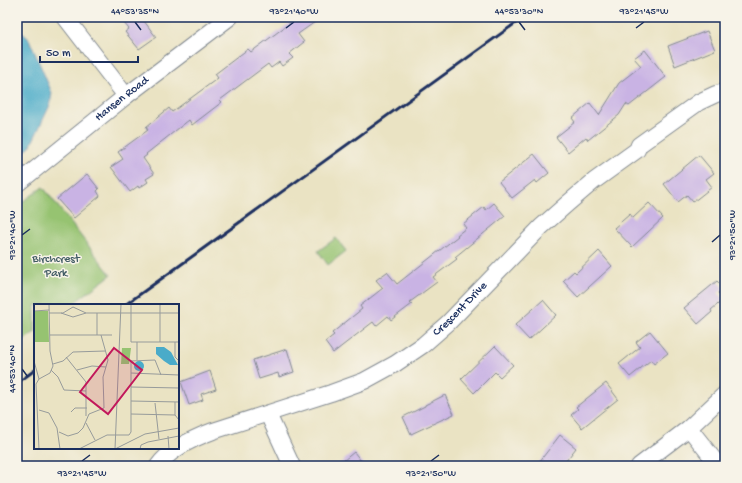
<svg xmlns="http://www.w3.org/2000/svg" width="742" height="483" font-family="'Gochi Hand',sans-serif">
	<rect width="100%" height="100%" fill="#f7f3e8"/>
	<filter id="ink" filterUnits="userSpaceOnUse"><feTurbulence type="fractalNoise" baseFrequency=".025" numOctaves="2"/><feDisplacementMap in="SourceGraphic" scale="8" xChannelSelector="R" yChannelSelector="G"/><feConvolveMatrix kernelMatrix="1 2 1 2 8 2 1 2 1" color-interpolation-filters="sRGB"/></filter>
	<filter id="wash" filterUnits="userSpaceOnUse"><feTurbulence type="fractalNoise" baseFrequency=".012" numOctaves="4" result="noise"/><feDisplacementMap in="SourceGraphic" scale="16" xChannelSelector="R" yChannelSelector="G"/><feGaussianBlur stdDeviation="0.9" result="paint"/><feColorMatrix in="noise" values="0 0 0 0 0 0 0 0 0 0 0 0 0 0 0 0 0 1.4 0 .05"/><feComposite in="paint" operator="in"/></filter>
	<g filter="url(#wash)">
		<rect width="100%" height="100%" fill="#eae3c3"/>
		<!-- green -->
		<path fill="#96c371" stroke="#587968" d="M43,187l68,88 -40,30h-36v27l-18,13v-139z
			M336,238l10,13 -18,14 -10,-14z"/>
		<!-- water -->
		<path fill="#4aabc9" stroke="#326d94" d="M17,28l12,11 23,54 -2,12 -20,42 -2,2 -11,5z"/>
		<g id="blocks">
			<!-- building -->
			<path fill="#c9b3e4" d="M119,17h22l15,20 -17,12 -14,-17 4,-3z
				M298,17h24l-24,17 6,8 -15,12 4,4 -11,8 -3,-4 -8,6 -3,-4 -48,36 2,2 -30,23 -3,-5 -43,34 1,1 -4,3 11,16 -8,5 2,3 -9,6 -1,-2 -8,6 -19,-25 12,-8 -5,-7 30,-22 -2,-3 23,-19 3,4 46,-34 -3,-4 33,-25 3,3z
				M707,31l8,19 -40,16 -7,-20z
				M645,50l21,27 -37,29 -3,-2 -7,11 -31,25 -2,-3 -18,15 -12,-15 19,-15 -3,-4 18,-15 9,12 20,-32 22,-17 -7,-8z
				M534,154l15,19 -12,10 -2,-3 -23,18 -13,-16z
				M699,155l15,18 -8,6 6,8 -19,15 -6,-7 -9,7 -14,-18z
				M87,174l12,15 -2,2 3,5 -26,22 -17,-19z
				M494,203l11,13 -50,41 2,2 -24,18 4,5 -27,20 2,2 -21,16 -3,-4 -12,10 -3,-4 -40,31 -8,-11 9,-7 -2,-2 30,-24 -2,-3 23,-18 -7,-8 11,-8 10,12 61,-48 -1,-1 9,-7 -3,-4 21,-17 2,3z
				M649,203l14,15 -31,29 -18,-19 16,-14 3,4z
				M599,251l13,15 -34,31 -15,-16 11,-10 2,2z
				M717,281l7,7 -6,5 6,6 -13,11 1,2 -14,12 -14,-16z
				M543,300l13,15 -27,25 -14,-15z
				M650,331l18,22 -14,11 -3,-4 -21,17 -11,-13 21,-17 -4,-5z
				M495,346l18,19 -13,12 -5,-5 -21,21 -13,-14z
				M287,349l7,23 -15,5 -1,-4 -19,6 -6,-19z
				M210,371l6,18 -15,5 2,6 -14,5 -8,-23z
				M606,383l12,16 -36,29 -11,-13 7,-6 -2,-2z
				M445,395l9,19 -43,20 -8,-17 22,-11v-1z
				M560,435l16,13 -14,18h-26z
				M354,452l11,14h-28z"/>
		</g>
	</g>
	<g filter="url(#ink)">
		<use href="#blocks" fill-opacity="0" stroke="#828990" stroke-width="1"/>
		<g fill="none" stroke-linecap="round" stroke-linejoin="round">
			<defs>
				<g id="minor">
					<path d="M65,17l61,79"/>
					<path id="s1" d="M17,184l109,-88 104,-79"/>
					<path d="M268,414l24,52"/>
					<path d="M689,428l30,38"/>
					<path id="s2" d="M158,466c12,-17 36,-28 55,-35l118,-38 33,-12 31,-17 28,-19 25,-22 93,-96 26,-23 27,-23 43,-31 2,-5 60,-43 17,-8 9,-2"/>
					<path d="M639,466l50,-38 36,-34"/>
				</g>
			</defs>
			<!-- minor casing -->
			<use href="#minor" stroke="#828990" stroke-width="18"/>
			<!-- minor -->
			<use href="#minor" stroke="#fff" stroke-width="16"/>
			<!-- rail -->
			<path stroke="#1b2f5e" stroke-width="3" d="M125,305l399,-288
				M17,383l18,-13"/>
		</g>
	</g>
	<!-- ticks -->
	<path fill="none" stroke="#1b2f5e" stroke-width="1.5" d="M135,22l6,8M519,22l6,8M286,28l8,-6M636,28l8,-6M22,235l8,-6M712,242l8,-7M22,369l6,8M82,461l8,-6M431,461l8,-6"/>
	<g text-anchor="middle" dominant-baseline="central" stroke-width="3" stroke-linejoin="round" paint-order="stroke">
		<!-- street labels -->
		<g font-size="12" fill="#1b2f5e" stroke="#f7f3e8">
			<text stroke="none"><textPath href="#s1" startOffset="135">Hansen Road</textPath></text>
			<text stroke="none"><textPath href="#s2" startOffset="346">Crescent Drive</textPath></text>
		</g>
		<!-- park labels -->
		<g font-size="12" fill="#405b64" stroke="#f7f3e8">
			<text x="56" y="260">Birchcrest<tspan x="56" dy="14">Park</tspan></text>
		</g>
	</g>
	<!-- overview -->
	<g transform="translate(34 304)">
		<rect width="145" height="145" fill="#eae3c3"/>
		<path d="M0,7h14l1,31h-15zM88,44h9l-2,16h-8z" fill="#96c371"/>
		<path d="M122,43h8l7,5 7,13h-8l-6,-4 -8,-7zM100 62a5 5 0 1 1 10 0a5 5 0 1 1-10 0Z" fill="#4aabc9"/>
		<path fill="none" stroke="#979b9b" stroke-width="1" d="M97,0v38h48M0,7l15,-1M15,9h14l10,-6 13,6M27,9l12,4 13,-4h93M63,9v22M16,31h62M126,38v-38M141,38v15l4,4M32,53l20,25v34M103,56v-18M0,57l5,18M19,60l10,-3 10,-9 32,-1M17,66l7,7 6,13 22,1M43,66l15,-4 14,1M97,69l48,2M97,83l48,1M97,97l48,1M141,98v13l4,5M121,99l4,36M5,106l10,3 8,15 3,21M37,108l4,-4h12M97,110l44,1M52,119l9,17M25,128l9,4 10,-3 5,-5 6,-14 15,-6 -1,-31 5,-17 -7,-25M97,128v-71l24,-1 6,15M134,132l1,13M5,145l-3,-65 3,-5 11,-6 3,-7 -3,-15 -1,-47M45,145l28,-14h22l2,-3M81,145l30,-15 34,-6M81,145l6,-145M106,145l1,-4 7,-3 31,-6"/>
		<path fill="#c2185b" fill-opacity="0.15" stroke="#c2185b" stroke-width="2" d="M80,44l28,22 -34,44 -28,-22z"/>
		<rect width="145" height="145" fill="none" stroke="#1b2f5e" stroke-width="2"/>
	</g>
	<!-- margin -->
	<rect width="742" height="483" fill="none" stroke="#f7f3e8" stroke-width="44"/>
	<!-- scale -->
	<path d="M40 56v6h98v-6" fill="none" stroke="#1b2f5e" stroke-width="2"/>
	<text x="46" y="56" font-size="12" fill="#1b2f5e" stroke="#f7f3e8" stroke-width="3" paint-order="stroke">50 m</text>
	<rect x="22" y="22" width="698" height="439" fill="none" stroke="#1b2f5e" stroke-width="1.5"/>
	<g font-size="10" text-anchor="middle" fill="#1b2f5e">
		<text x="135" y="14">44°53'35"N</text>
		<text x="294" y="14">93°21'40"W</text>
		<text x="519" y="14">44°53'30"N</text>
		<text x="644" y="14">93°21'45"W</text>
		<text transform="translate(11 235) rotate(-90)" y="4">93°21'40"W</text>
		<text transform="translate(731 235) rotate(-90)" y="4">93°21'50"W</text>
		<text transform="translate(11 369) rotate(-90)" y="4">44°53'40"N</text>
		<text x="82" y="476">93°21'45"W</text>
		<text x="431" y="476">93°21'50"W</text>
	</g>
</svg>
